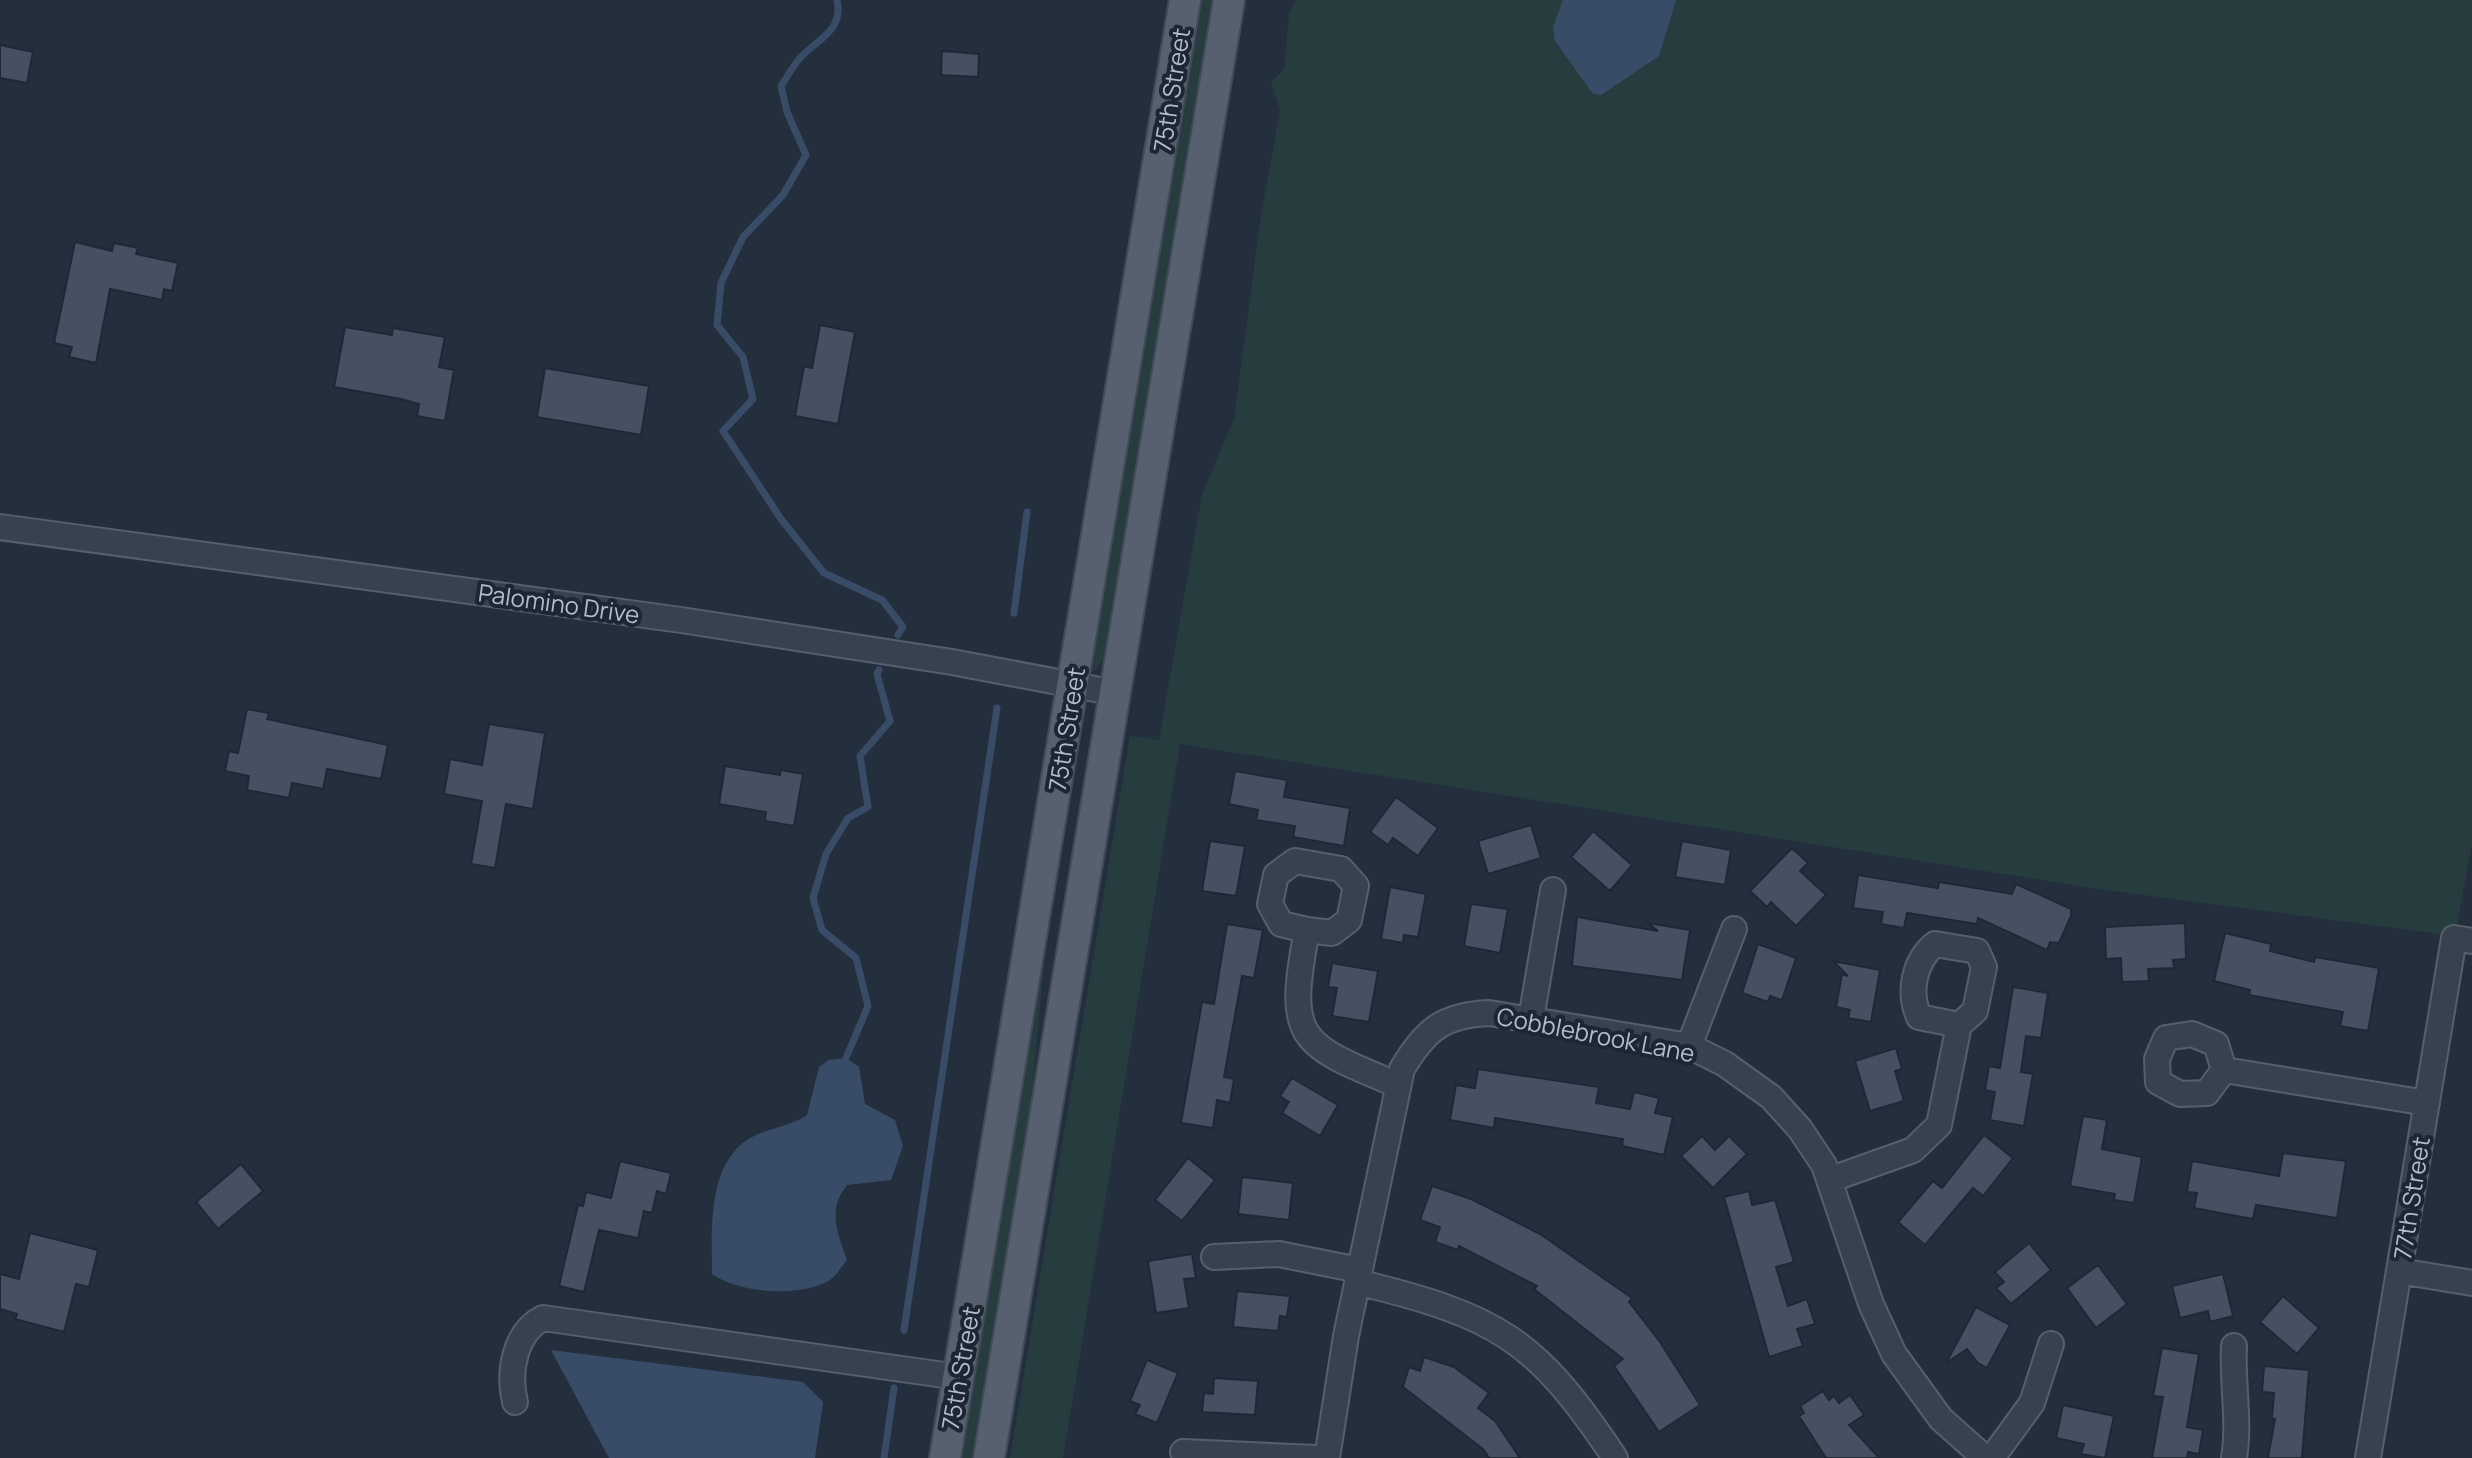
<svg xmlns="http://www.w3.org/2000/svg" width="2472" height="1458" font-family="Manrope,sans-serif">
	<rect width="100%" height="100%" fill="#242f3e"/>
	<!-- green -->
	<path fill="#263c3f" d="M1200,0h15l-109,657 -12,14 -2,-2 11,-73z
		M1295,0h1177v844l-17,92 -350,-46 -925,-146 -117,714h-53l120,-722 29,4 43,-246 32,-75 27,-203 19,-105 -9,-29 13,-13 5,-55z
		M1046,942l-17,186 -55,330h-14z"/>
	<!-- water -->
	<path fill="#394c67" d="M1563,0h113l-17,56 -58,39 -8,-1 -38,-53 -2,-14z
		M846,1058l13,9 6,37 30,16 8,26 -12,34 -44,5c-20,25 -10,46 0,75 -5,6 -11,16 -17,20 -30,18 -91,13 -118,-6 0,-45 -6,-116 44,-139 18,-8 35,-9 51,-20l12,-48 10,-7z
		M551,1350l252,32 20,20 -8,56h-206z"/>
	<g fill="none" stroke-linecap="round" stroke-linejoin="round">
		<!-- stream -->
		<path stroke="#394c67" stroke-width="7" d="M837,0c7,31 -20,39 -37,58 -7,8 -13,19 -19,28l6,26 19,43 -23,40 -40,42 -22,46 -4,42 26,32 10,42 -30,32 58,88 43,54 58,27 21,27 -5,8
			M1014,613l13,-101
			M846,1058l22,-52 -12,-48 -34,-28 -9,-32 13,-44 22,-36 20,-11 -8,-51 30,-35 -13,-47 2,-4
			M904,1330l93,-622
			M884,1458l10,-70"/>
	</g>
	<!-- building -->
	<path fill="#455162" stroke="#1f2835" stroke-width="2" d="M0,45l33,7 -6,31 -27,-5z
		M942,51l37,3 -1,23 -37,-2z
		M75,242l37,9 2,-8 24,5 -2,6 42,9 -6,28 -8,-2 -2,11 -52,-11 -14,74 -27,-6 3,-10 -18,-4z
		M820,325l35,7 -17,92 -43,-8 9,-50 8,2z
		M345,327l47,8 1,-7 52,9 -6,30 15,3 -9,51 -28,-5 2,-12 -18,-5 -67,-12z
		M545,368l104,18 -8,49 -104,-18z
		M247,709l22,4 -2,6 121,26 -7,34 -54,-10 -4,20 -31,-6 -3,15 -42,-8 2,-14 -24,-5 4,-20 9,2z
		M489,724l56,9 -12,76 -27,-5 -11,64 -24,-4 11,-63 -38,-7 6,-35 32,6z
		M725,766l55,9 1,-5 22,4 -9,52 -29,-5 1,-9 -47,-8z
		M1235,771l52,9 -3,17 66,11 -6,38 -51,-9 2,-11 -39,-6 2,-10 -29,-6z
		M1396,797l42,31 -20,28 -25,-18 -5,7 -18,-13z
		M1531,825l10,33 -53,16 -10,-33z
		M1593,831l39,34 -22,26 -39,-34z
		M1210,841l35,5 -9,50 -34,-5z
		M1682,841l49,9 -6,35 -50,-8z
		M1792,848l16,15 -8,8 26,24 -30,31 -25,-24 -4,5 -17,-16z
		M1858,875l80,13 1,-6 73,12 4,-10 55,25v7l-12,27 -9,-1 -3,8 -69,-32 -1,6 -70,-11 -3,15 -23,-4 2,-12 -30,-4z
		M1390,887l36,7 -8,43 -14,-2 -1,8 -22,-4z
		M1471,904l37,5 -8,44 -36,-7z
		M1577,917l81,14 -10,-8 42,7 -8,50 -110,-14z
		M2185,923l1,36 -13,1 1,8 -26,1 1,12 -27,1 -1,-24 -15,1 -1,-32z
		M1227,924l36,6 -9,48 -12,-2 -18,101 10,2 -4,24 -13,-3 -4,28 -32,-5 21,-121 12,2z
		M2225,933l46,11 -1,7 44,11 1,-5 64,11 -11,63 -28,-5 3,-14 -94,-17 1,-5 -36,-9z
		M1758,944l38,14 -14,42 -12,-4 -2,6 -26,-9z
		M1833,961l47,9 -9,52 -23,-4 2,-8 -14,-3 6,-33 6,2z
		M1332,963l46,8 -9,51 -37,-6 5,-28 -9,-1z
		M2013,987l35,6 -7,45 -15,-2 -5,36 12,2 -9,52 -34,-6 5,-28 -10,-2 4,-24 11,2z
		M1896,1048l6,21 -7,2 9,30 -34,10 -15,-50z
		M1478,1069l121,18 -3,16 34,6 4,-17 25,6 -4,15 18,4 -9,38 -42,-9 1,-7 -128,-21 -1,10 -44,-8 6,-35 19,3z
		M1292,1078l46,27 -18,31 -38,-23 7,-11 -9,-6z
		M2083,1116l24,4 -5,29 40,8 -8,46 -20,-3 1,-6 -45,-8z
		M1984,1135l29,23 -30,38 -10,-8 -48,57 -27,-23 35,-41 9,7z
		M1702,1136l13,14 14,-14 18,18 -34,34 -32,-32z
		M2283,1153l63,8 -9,57 -81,-13 -3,14 -59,-11 3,-15 -10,-1 5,-31 87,15z
		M1188,1158l27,22 -33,41 -27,-21z
		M620,1161l51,12 -5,21 -9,-3 -5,22 -8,-2 -6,27 -39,-8 -15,62 -25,-6 19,-81 5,1 3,-14 25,6z
		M241,1164l22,27 -45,38 -22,-27z
		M1242,1177l51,6 -4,37 -51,-6z
		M1432,1186l39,13 69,35 92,64 -3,4 31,40 40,63 -41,27 -45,-66 9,-7 -89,-70 3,-3 -78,-40 -1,4 -23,-8 5,-15 -20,-7z
		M1749,1191l3,14 23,-5 19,62 -18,5 12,39 19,-7 8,25 -18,5 6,17 -34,11 -45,-160z
		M30,1233l68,17 -9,37 -13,-3 -12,48 -49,-13 2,-5 -17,-5v-35l19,5z
		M2029,1243l22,27 -40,34 -15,-16 8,-6 -9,-10z
		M1192,1254l4,24 -12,1 5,29 -33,5 -8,-52z
		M2098,1265l29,39 -31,24 -29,-40z
		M2223,1274l10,42 -23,6 -2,-11 -28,7 -8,-32z
		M1237,1291l53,5 -3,21 -7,-1 -2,15 -45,-4z
		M2283,1296l36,32 -22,26 -37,-32z
		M1976,1307l34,18 -23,43 -9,-5 -11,-14 -21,14z
		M2162,1348l37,6 -12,73 16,3 -4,24 -11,-2 -1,6h-35l11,-61 -10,-1z
		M1424,1357l30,10 35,26 -11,15 17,13 25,37h-31l-5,-8 -81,-63 6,-20 11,4z
		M1147,1360l31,13 -21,50 -22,-9 5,-9 -10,-4z
		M2264,1366l45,4 -7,88h-34l7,-39h-3l2,-26 -12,-1z
		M1214,1378l44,3 -3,34 -53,-3 2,-19 9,1z
		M1823,1391l6,9 5,-4 5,7 11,-8 14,20 -15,10 30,33h-53l-27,-42 5,-3 -4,-7z
		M2063,1405l51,11 -9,42 -24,-4 3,-10 -28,-6z"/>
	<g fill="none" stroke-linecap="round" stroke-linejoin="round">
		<defs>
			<path id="minor" d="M0,527l681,93 271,42 164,31
				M1307,930l-26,-6 -11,-20 6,-29 19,-14 46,8 15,17 -7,34 -17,13 -25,-3c-21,110 -9,114 91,155
				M1531,1019l22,-129
				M1689,1046l45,-117
				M2224,1070l-8,-26 -24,-10 -26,4 -9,21 1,23 22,12 27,-1 17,-23 203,33
				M1829,1180l84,-30 26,-25 20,-100 16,-14 9,-44 -7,-16 -42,-7c-21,17 -27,48 -16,73l40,8
				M1214,1257l65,-3 80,16
				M2399,1271l73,12
				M1357,1282c139,34 178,55 258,176
				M515,1402c-7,-29 -1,-69 28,-84l415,59
				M1183,1452l134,6
				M1327,1458l19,-122 56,-267c23,-39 41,-54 87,-56l200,33 36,18 46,33 29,32 24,36 47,139 23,50 47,65 44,39
				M1992,1458l40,-55 19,-59
				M2234,1458c6,-37 -2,-74 0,-112
				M2368,1458l86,-520 18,3"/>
			<path id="major" d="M945,1458l240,-1458
				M989,1458l240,-1458"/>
		</defs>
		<!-- minor casing -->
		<use href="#minor" stroke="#565f6c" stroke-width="28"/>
		<!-- major casing -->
		<use href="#major" stroke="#414a57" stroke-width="34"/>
		<!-- minor -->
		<use href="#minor" stroke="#38414e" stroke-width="24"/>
		<!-- major -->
		<use href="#major" stroke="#56606e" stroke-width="30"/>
	</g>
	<g text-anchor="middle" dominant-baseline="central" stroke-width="8" stroke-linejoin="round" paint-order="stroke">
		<!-- street labels -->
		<g font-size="24" fill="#b4bcc9" stroke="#1d2633">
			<text transform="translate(1171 90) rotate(-81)">75th Street</text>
			<text transform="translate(559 603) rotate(8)">Palomino Drive</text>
			<text transform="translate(1066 729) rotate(-81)">75th Street</text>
			<text transform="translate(1596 1034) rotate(11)">Cobblebrook Lane</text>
			<text transform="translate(2411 1198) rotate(-81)">77th Street</text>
			<text transform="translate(960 1368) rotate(-80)">75th Street</text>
		</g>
	</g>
</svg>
